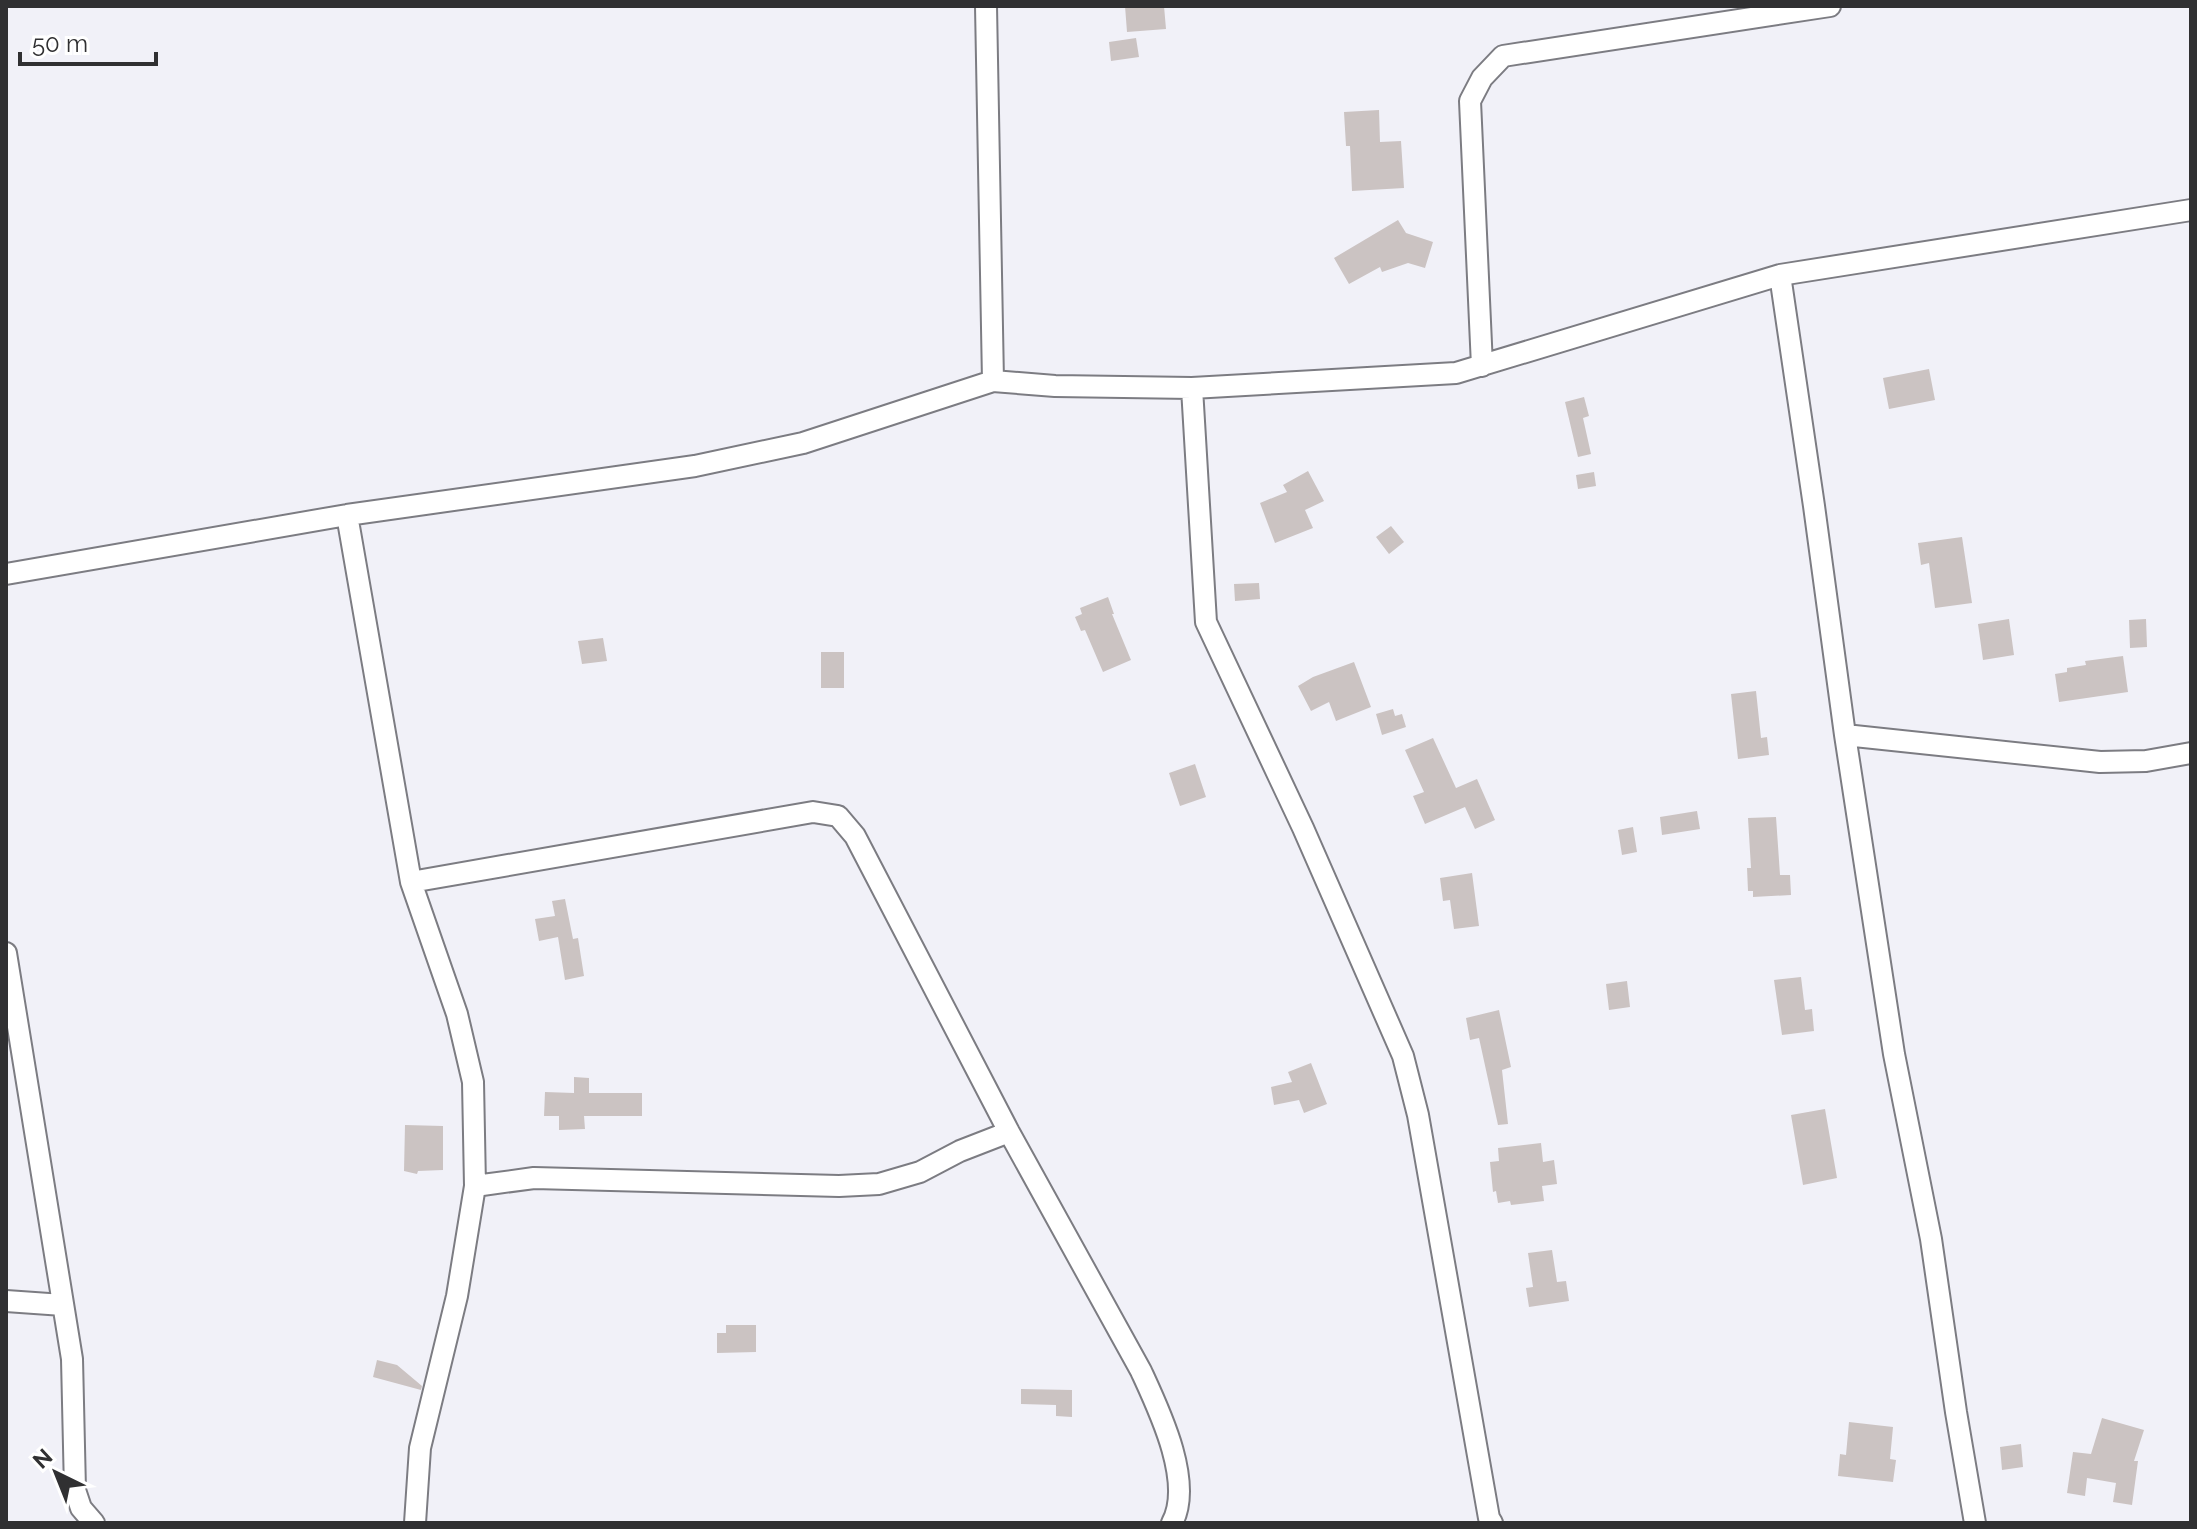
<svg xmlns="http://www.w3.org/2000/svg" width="2197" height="1529" font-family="Raleway,sans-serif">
	<rect width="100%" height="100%" fill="#f1f1f8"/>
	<!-- building -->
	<path fill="#cbc3c2" d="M1125,6h39l2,23 -39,3z
		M1136,38l3,19 -28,4 -2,-19z
		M1379,110l1,32 21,-1 3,47 -52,3 -2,-45h-4l-2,-34z
		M1398,220l8,13 27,9 -8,26 -17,-5 -26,9 -2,-5 -31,17 -15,-26z
		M1929,369l6,31 -46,9 -6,-31z
		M1584,397l5,19 -6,2 8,36 -13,3 -13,-55z
		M1308,471l16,30 -19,9 8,18 -38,15 -15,-40 27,-11 -4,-7z
		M1594,472l2,14 -18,3 -2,-14z
		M1391,526l13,16 -15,12 -13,-17z
		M1962,537l10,66 -37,5 -6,-45 -8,2 -3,-22z
		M1259,583l1,16 -25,2 -1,-17z
		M1108,597l6,17h-2l19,46 -28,12 -18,-42 -4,1 -6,-14 7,-3 -2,-6z
		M2009,619l5,36 -31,5 -5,-36z
		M2146,619l1,28 -17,1 -1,-28z
		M603,638l4,23 -25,3 -4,-23z
		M821,652h23v36h-23z
		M2123,656l5,36 -69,10 -4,-28 12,-2v-4l19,-3 -1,-4z
		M1354,662l17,45 -35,14 -7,-19 -18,9 -13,-25 15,-9z
		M1756,691l5,47 6,-1 2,18 -31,4 -7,-65z
		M1393,709l2,7 7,-2 4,13 -24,8 -6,-21z
		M1433,738l23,50 21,-9 18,41 -20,9 -10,-22 -40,17 -12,-28 11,-4 -19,-42z
		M1195,764l11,33 -26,9 -11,-33z
		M1697,811l3,18 -38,6 -2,-18z
		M1776,817l4,58h10l1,20 -38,2v-6h-5l-1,-23h4l-3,-50z
		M1633,827l4,25 -15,3 -4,-25z
		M1472,873l7,53 -25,3 -4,-29 -7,1 -3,-23z
		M565,899l8,40 5,-1 6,38 -19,4 -7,-43 -19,4 -4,-22 20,-3 -3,-15z
		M1801,977l4,33 7,-1 2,22 -32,4 -8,-55z
		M1627,981l3,26 -21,3 -3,-26z
		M1499,1010l12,57 -9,3 6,54 -10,1 -19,-87 -9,2 -4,-22z
		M1311,1063l16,41 -23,9 -5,-13 -25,5 -3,-18 21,-5 -4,-10z
		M574,1077l15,1v15h53v23h-58l1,13 -26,1v-14h-15l1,-24 29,1z
		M1825,1109l12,69 -34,7 -12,-70z
		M405,1125l38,1v44l-25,1 -1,3 -13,-3z
		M1541,1143l2,19 11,-2 3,24 -15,2 2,15 -33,4 -1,-4 -12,2 -2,-12 -3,1 -3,-30 9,-1 -1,-13z
		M1552,1250l5,32 9,-1 3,20 -40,6 -3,-19 7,-1 -5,-34z
		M726,1325h30v27l-39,1v-20h9z
		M377,1360l20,5 25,21 -1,4 -48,-13z
		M1021,1389l51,1v27l-16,-1v-11l-35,-1z
		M2102,1418l42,12 -10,31h4l-6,44 -19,-3 3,-19 -29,-5 -2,18 -18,-3 6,-41 18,2z
		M1849,1422l44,5 -3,32 6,1 -3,22 -55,-6 2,-22 6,1z
		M2021,1444l2,23 -21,3 -2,-23z"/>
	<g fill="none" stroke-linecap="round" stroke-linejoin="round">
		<defs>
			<path id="street" d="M1780,275l34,231 31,229 49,319 37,185 25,173 19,111
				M1482,366l-12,-265 12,-23 21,-22 327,-50
				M993,381l62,5 137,2 264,-15 324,-98 411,-65
				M1192,388l14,234 97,206 100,228 15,59 71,403 3,5
				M347,515l64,367 46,132 16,68 2,104 -18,110 -37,152 -5,75
				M6,574l341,-59 348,-49 108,-23 190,-62 -7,-375
				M1845,735l255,27 46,-1 45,-8
				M411,882l402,-70 25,4 17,20 154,296 132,239c18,39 53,111 31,152
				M6,953l66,406 3,131 6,18 13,15
				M475,1186l59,-8 305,8 40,-2 41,-12 40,-21 49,-19
				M6,1301l57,4"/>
		</defs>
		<!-- street casing -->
		<use href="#street" stroke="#7c7c82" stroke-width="24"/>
		<!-- street -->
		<use href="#street" stroke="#fff" stroke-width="20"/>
	</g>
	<!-- border -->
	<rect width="2197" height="1529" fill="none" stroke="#303032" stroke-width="16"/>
	<!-- north arrow -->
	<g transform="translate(56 1473) rotate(317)" stroke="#ffffff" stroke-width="6" paint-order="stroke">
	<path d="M0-6L14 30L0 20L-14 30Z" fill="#303032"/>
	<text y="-12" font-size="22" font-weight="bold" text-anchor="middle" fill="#303032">N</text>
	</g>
	<!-- scale -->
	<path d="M20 52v12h136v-12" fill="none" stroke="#303032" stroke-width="4"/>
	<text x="32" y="52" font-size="24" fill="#303032" stroke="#ffffff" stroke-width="6" paint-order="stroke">50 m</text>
</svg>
